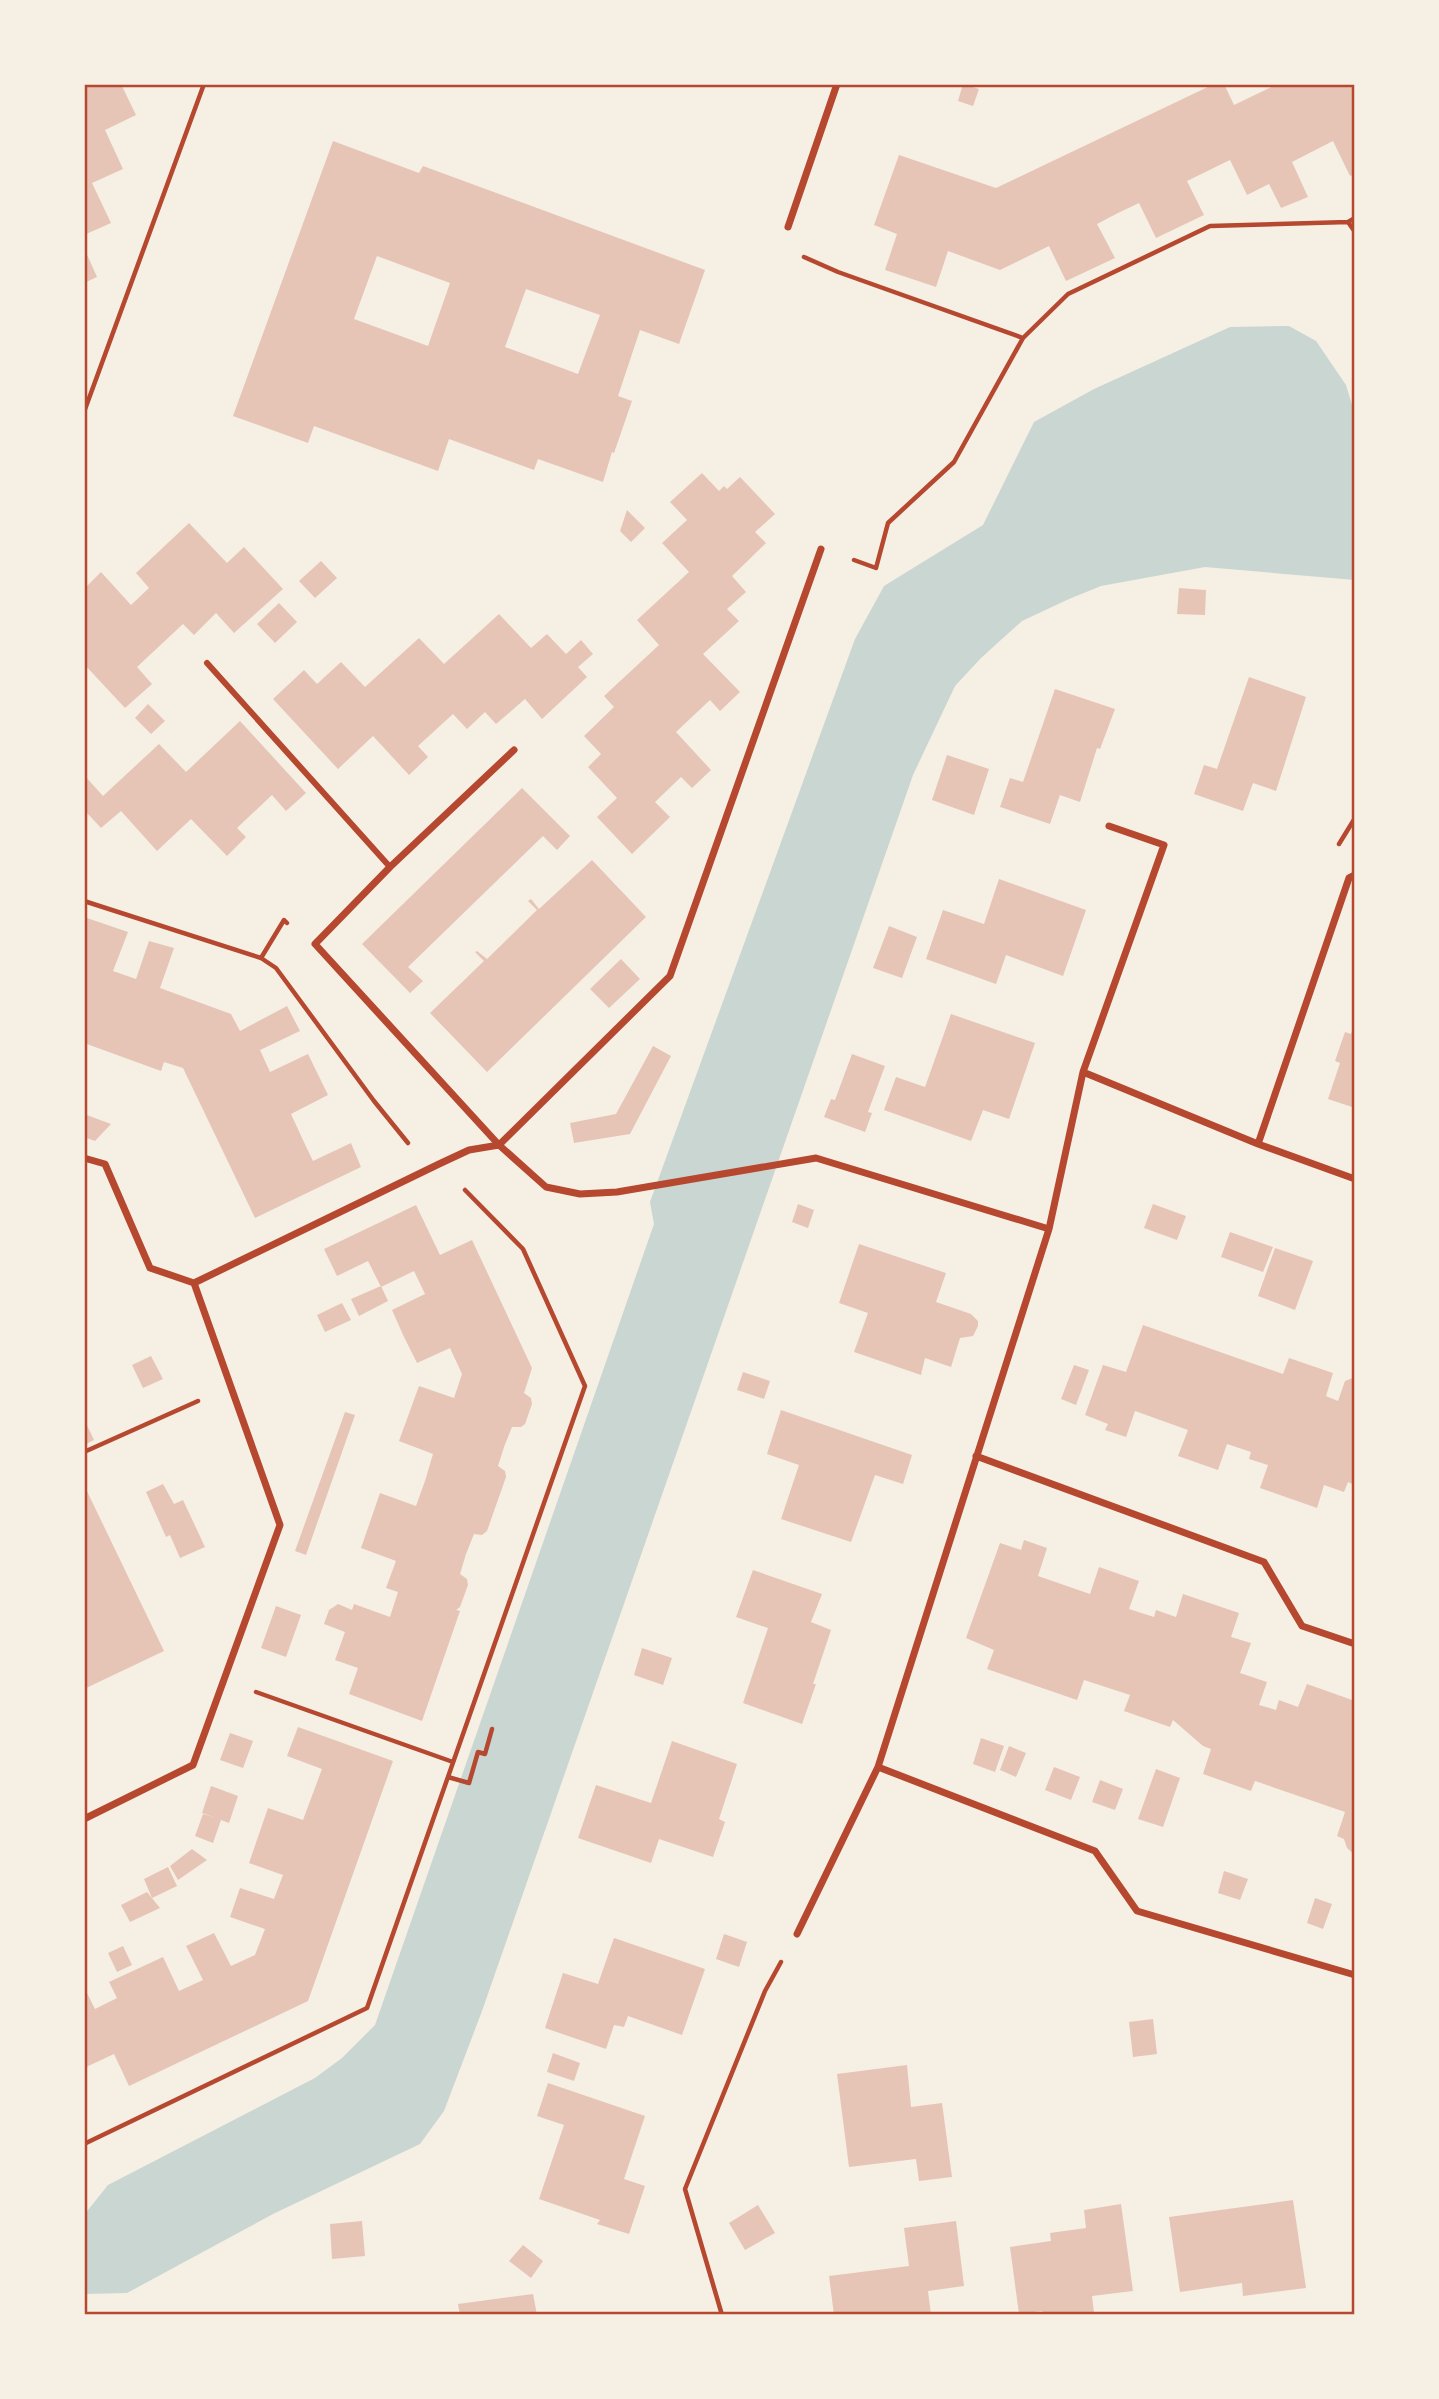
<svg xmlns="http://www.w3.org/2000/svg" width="1439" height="2399" font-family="Georgia,serif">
	<rect width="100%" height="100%" fill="#f6efe4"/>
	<!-- water -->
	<path fill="#c9d6d2" d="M1289,326l27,15 30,44 9,30v165l-150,-13 -104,19 -32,13 -47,22 -41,37 -26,28 -42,89 -431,1236 -38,100 -24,33 -145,69 -148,80 -43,1v-79l24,-30 207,-107 27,-20 33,-33 279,-801 -4,-22 205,-563 29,-53 99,-61 51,-103 60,-33 136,-62z"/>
	<!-- building -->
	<path fill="#e6c5b7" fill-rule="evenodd" d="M84,84h37l15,31 -31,15 18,39 -31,14 19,40 -27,12z
		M963,84l16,5 -6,17 -15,-5z
		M1214,84h10l10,21 44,-21h77v90l-5,2 -17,-35 -41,21 16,35 -27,11 -12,-24 -22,11 -17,-35 -43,21 17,34 -48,23 -17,-35 -21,10 -21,11 18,34 -49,23 -17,-35 -49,24 -52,-19 -12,36 -51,-17 12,-36 -23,-9 25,-70 97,33z
		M333,141l86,32 4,-7 282,104 -26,74 -39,-14 -22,66 14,5 -18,52 -2,-1 -9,30 -65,-23 -4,11 -85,-31 -11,32 -124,-45 -6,17 -75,-27zM377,256l73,27 -22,63 -74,-27zM526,289l74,26 -22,59 -73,-27z
		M84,248l13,29 -13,6z
		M702,473l17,18 5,-5 3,3 13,-12 35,37 -20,18 11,11 -34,33 14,16 -19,17 12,12 -36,33 37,38 -20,19 -10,-11 -34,32 35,38 -19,18 -11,-11 -26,25 15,15 -38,37 -35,-37 20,-19 -29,-31 13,-13 -17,-18 30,-29 -10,-11 55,-51 -22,-25 52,-48 -27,-29 25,-23 -17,-18z
		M627,510l18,18 -14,14 -11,-11z
		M189,523l38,40 17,-16 39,42 -49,44 -18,-20 -22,22 -11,-11 -46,43 15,17 -27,24 -41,-44v-75l17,-17 30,33 18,-17 -13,-15z
		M321,561l16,17 -22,20 -16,-17z
		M1179,588l27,2 -1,25 -28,-1z
		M279,603l18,19 -22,21 -18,-19z
		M499,614l32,34 16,-14 19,20 15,-14 12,14 -15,13 9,10 -45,42 -17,-20 -29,25 -11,-12 -18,17 -14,-15 -35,32 10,11 -19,18 -36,-39 -35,33 -65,-70 31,-29 13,14 24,-22 24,25 54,-49 25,26z
		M1249,677l57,20 -30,94 -23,-8 -10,28 -49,-17 10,-29 13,4z
		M1055,689l60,20 -15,40 -3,-1 -17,54 -20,-7 -10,29 -50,-17 10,-29 13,4z
		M148,704l17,17 -14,13 -16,-16z
		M240,721l66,72 -20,18 -14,-16 -35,33 9,9 -19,19 -36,-37 -34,32 -36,-40 -20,17 -14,-15 -3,3v-41l19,21 56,-52 27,28z
		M947,755l42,14 -15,46 -42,-15z
		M522,788l48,48 -13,14 -14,-14 -135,131 15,14 -13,12 -48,-49z
		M592,860l54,57 -159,155 -57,-59 54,-52 -9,-9 2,-1 10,8 50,-49 -9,-9 3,-2 8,10z
		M999,879l87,31 -23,66 -57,-21 -10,29 -70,-25 17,-49 41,14z
		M84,917l44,15 -15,39 23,8 13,-38 25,7 -14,40 71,26 9,17 47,-25 13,25 -40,19 10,22 38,-18 20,41 -37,19 11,24 11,23 38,-18 10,24 -106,51 -72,-150 -19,-6 -3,9 -77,-28z
		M889,926l28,11 -15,41 -29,-10z
		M621,959l19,20 -31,29 -19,-19z
		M951,1014l84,29 -26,76 -26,-9 -12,31 -87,-31 12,-33 29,10z
		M1355,1023v85l-27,-9 12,-36 -5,-2 10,-29 6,2z
		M653,1046l18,10 -41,78 -56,9 -4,-20 46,-9z
		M852,1054l33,12 -17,46 4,1 -7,19 -41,-15 7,-18 4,1z
		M84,1114l27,10 -16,17 -11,-4z
		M798,1204l16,6 -6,18 -16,-6z
		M1153,1204l33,12 -9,24 -33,-12z
		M416,1205l24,50 32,-15 60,128 -8,25 7,5 1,6 -7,20 -4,3h-9l-8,20 -6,19 7,5 1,6 -19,54 -5,4 -8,-1 -8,20 -6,20 7,5 1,6 -8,22 -4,3 4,1 -38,110 -73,-27 9,-26 -23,-8 10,-28 -21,-8 5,-14 9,-6 14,6 2,-6 36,13 8,-25 -12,-4 10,-27 -35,-13 19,-55 36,13 9,-25 8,-27 -34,-13 20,-55 35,12 8,-24 -12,-26 -33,15 -13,-26 -12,-27 33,-16 -11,-23 -33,16 -13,-26 -31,15 -13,-27z
		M1230,1232l43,15 -10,25 -42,-15z
		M859,1244l87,29 -10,29 35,12 7,7v5l-5,10 -13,2 -9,29 -26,-9 -4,17 -67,-23 14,-39 -29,-10z
		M1275,1248l38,13 -18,49 -37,-14z
		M381,1286l7,15 -29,15 -8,-17z
		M342,1303l9,17 -26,12 -8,-17z
		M1143,1325l140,49 6,-16 44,15 -7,23 12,5 7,-20 10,-4v108l-7,-3 -4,10 -20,-7 -7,23 -57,-20 8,-23 -19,-6 2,-7 -24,-8 -9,26 -40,-14 10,-26 -53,-19 -9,26 -21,-7 3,-6 -23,-9 18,-50 23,7z
		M151,1356l12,23 -20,9 -11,-23z
		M1074,1365l15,5 -13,35 -15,-6z
		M743,1372l27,9 -6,18 -27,-9z
		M781,1410l131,45 -9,29 -28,-9 -24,67 -70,-23 18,-54 -32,-11z
		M345,1412l10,3 -49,140 -11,-4z
		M84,1419l10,21 -10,5z
		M163,1484l11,20 9,-4 22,47 -25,11 -10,-23 -4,2 -20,-45z
		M84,1485l80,166 -80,38z
		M1024,1540l23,8 -9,28 52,18 9,-27 40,14 -10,28 25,8 2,-7 20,7 7,-23 56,19 -8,24 20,6 -11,30 27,9 -8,23 17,5 3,-10 19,7 9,-23 48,17v154l-8,-7 -3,-9 -7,-3 8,-24 -90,-31 -4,10 -48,-17 8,-25 -8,-3 -30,-26 -3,7 -46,-16 6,-16 -46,-15 -7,20 -90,-31 7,-19 -28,-12 34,-95 21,7z
		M753,1570l69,24 -11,28 20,8 -18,54h3l-14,40 -59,-21 25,-75 -32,-11z
		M276,1606l25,9 -15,42 -25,-9z
		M642,1648l30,10 -9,27 -29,-10z
		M298,1727l95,34 -85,240 -179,85 -15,-32 -30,14v-81l11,22 22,-11 -8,-16 54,-25 16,34 24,-11 -17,-34 28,-13 17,33 24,-11 10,-26 -35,-12 10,-29 34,11 9,-24 -34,-12 19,-55 35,12 19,-51 -35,-13z
		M230,1733l23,8 -10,27 -23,-8z
		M981,1738l23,8 -9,26 -22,-8z
		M672,1741l65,23 -18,55 6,3 -12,35 -54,-18 -8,24 -73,-25 18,-53 55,18z
		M1009,1746l17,7 -10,24 -16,-7z
		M1054,1767l26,10 -9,23 -26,-10z
		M1156,1769l24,9 -17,49 -25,-8z
		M1100,1780l23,9 -8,21 -23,-8z
		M211,1786l27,10 -9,27 -8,-3 -8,23 -18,-7 8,-22 11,3 -12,-4z
		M192,1849l15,11 -29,20 -8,-14z
		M168,1867l9,19 -25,12 -8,-19z
		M1224,1871l24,8 -8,21 -22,-7z
		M147,1892l13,16 -30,14 -9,-17z
		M1315,1898l17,6 -9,25 -16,-6z
		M724,1934l23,8 -8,25 -23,-8z
		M614,1938l91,31 -23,66 -54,-19 -4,11 -10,-2 -8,24 -61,-21 18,-55 35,11z
		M123,1946l9,19 -15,7 -9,-19z
		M1153,2019l4,35 -24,3 -4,-35z
		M553,2053l27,10 -6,18 -27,-9z
		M907,2065l4,42 31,-4 10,74 -33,4 -3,-22 -67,8 -12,-93z
		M548,2083l97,33 -21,63 21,7 -16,48 -32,-10 3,-4 -61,-21 25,-74 -27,-9z
		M1293,2200l13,88 -63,8 -1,-13 -62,9 -11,-75z
		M1121,2204l12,87 -41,5 2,17 -51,2 -1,-4 -23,3 -9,-67 41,-6 -1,-8 36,-5 -2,-18z
		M758,2205l17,28 -30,17 -16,-27z
		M362,2221l3,35 -33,3 -2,-35z
		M956,2221l8,65 -36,5 3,24h-97l-5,-39 80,-10 -5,-38z
		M523,2245l20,16 -12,17 -22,-17z
		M533,2294l4,21h-77l-2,-11z"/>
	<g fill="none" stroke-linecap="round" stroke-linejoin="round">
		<!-- path -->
		<path stroke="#b5482f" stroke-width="4.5" d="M1348,222l7,10
			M804,257l34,15 185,66
			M84,412l120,-328
			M854,560l22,8 12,-45 66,-61 69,-124 45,-44 142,-68 138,-4 7,-4
			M1339,844l16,-26
			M84,901l177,57 15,10 98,133 34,42
			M261,958l23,-38 3,3
			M84,1452l114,-51
			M256,1692l197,70
			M448,1777l21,6 9,-31 7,2 7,-25
			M84,2144l283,-136 218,-622 -62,-137 -58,-59
			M722,2315l-37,-126 80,-198 16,-29"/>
		<!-- pedestrian -->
		<path stroke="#b5482f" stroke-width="6" d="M207,663l183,204"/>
		<!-- minor -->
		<path stroke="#b5482f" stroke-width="7" d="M788,227l49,-143
			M514,750l-124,117 -75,77 184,201 171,-169 151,-427
			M1083,1072l175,72 91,-266 6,-3
			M1258,1144l97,35
			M84,1158l21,6 45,104 44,15 245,-119 30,-14 30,-5 47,42 34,7 37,-2 199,-34 233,71
			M976,1456l288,106 38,64 53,18
			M878,1767l217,84 42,60 218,64
			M84,1819l109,-54 87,-240 -86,-242
			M797,1934l81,-167 171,-538 34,-157 81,-227 -55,-19"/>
	</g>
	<!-- border -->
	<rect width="1439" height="2399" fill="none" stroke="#f6efe4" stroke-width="172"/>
	<rect x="86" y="86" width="1267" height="2227" fill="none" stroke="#b5482f" stroke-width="2.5"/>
</svg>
